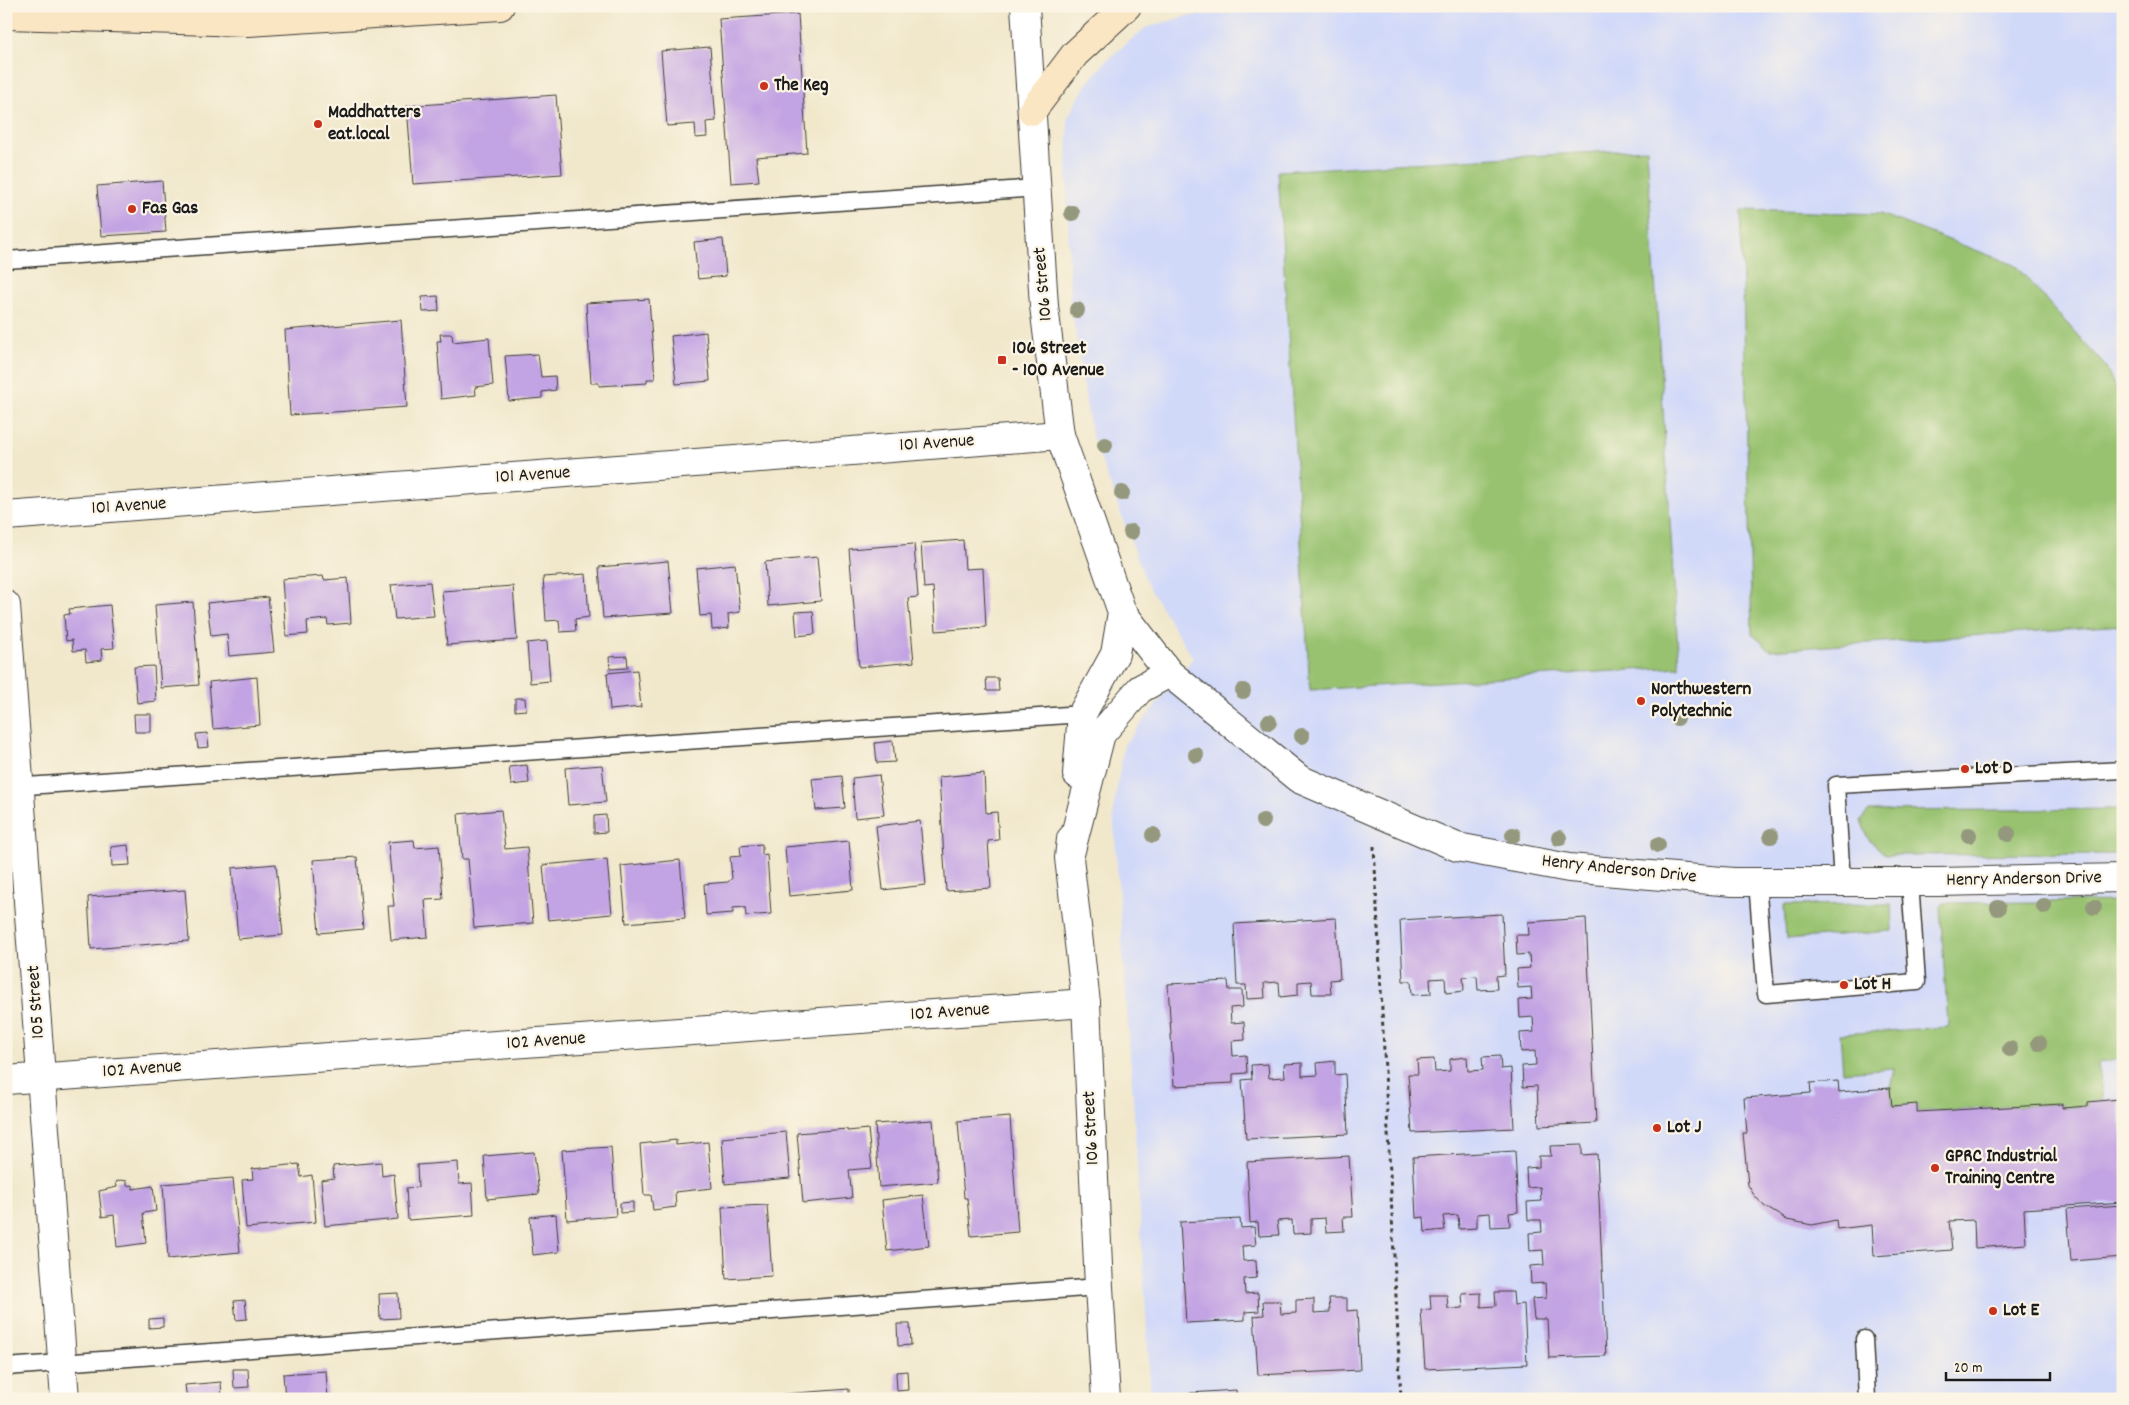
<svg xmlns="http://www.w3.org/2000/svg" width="2129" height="1405" font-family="Dekko,sans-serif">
	<rect width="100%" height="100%" fill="#fcf5e5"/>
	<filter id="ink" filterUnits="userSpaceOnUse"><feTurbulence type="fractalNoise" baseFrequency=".02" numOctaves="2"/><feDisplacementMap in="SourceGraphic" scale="10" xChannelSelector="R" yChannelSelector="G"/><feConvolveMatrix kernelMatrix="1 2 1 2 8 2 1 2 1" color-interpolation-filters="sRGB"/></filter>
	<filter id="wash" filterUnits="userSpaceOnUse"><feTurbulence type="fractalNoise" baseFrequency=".0096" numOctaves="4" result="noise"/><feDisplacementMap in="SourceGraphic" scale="20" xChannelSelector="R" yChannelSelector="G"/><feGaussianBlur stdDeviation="1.12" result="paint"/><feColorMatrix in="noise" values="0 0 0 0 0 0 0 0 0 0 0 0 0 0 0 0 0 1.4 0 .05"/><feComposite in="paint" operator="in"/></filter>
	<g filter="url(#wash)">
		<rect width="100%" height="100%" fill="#f1e8cc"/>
		<!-- built -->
		<path fill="#d1d9f9" d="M1333,6h790v1393h-972l-18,-300 -20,-288 11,-66 69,-87 -46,-74 -56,-151 -21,-134 -3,-115 1,-67 17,-31 22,-26 38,-32 41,-12z"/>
		<!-- green -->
		<path fill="#98c26f" stroke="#5a6f46" d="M1647,149l32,518 -369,23 -32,-519z
			M1741,210l139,4 135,51 90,101 18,39v220l-353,25 -18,-16z
			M2123,809v45l-237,1 -18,-16 -7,-19 8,-9z
			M2123,901v156l-25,6 5,38 -15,5 -26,2v-4l-145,8v-7l-25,1 -2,-18 4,-20 -51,4 -3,-38 108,-7 -8,-121 4,-3z
			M1891,904l1,27 -106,8 -2,-34z"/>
		<g id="blocks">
			<!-- building -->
			<path fill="#c2a3e3" d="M798,14l9,139 -51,4 3,24 -28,2 -12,-164z
				M710,47l6,74 -10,1 1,15 -11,1 -1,-14 -28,2 -6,-75z
				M556,95l6,79 -149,10 -6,-78z
				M162,181l4,51 -65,4 -4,-50z
				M723,239l3,37 -28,3 -4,-37z
				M438,296l1,15 -16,1 -1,-15z
				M649,299l6,80h-8v4l-48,3v-3h-8l-5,-80z
				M401,320l6,87 -117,8 -5,-85z
				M706,332l4,49 -34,3 -5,-48z
				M440,334h10l2,1 1,7 36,-4 4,47 -18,2 1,8 -35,4 -4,-58h4z
				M538,354l3,23 14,-1 1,14 -14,2v6l-33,3 -4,-45z
				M963,540l2,29 18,-1 3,59 -50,4 -3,-44 -9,1 -3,-45z
				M914,544l4,53 -10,1 6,64 -55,5 -10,-118z
				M817,557l4,44 -53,5 -3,-44z
				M668,561l5,52 -70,5 -4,-51z
				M735,564l5,48 -12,2 1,14 -17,2 -1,-15 -11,1 -4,-48z
				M586,574l3,43 -14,2 1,12 -16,1 -1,-12 -13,1 -3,-44z
				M323,576l1,4 24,-2 3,45 -23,2 -1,-6 -20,2 1,13 -22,2 -4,-57z
				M430,582l4,34 -39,3 -4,-34z
				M513,586l4,54 -70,5 -5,-54z
				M268,597l6,55 -45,4 -2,-22 -16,2 -4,-33z
				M193,602l6,83 -38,3 -6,-83z
				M110,605l4,43 -13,1 1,11 -16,2 -1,-12 -12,1 -1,-11 -6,1 -2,-26 6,-1 -1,-5z
				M813,611l2,23 -18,2 -2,-24z
				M547,641l3,40 -20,2 -3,-40z
				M627,656l1,12 -18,1 -1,-12z
				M154,666l2,35 -19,2 -3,-36z
				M637,670l4,37 -31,3 -3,-37z
				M257,677l3,48 -47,4 -4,-47z
				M986,678h12l1,13h-12z
				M515,698h10l1,12 -11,1z
				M134,714h17v18h-16z
				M207,733l2,14 -11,1 -2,-14z
				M893,741l2,21 -18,1 -2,-20z
				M527,765l2,18 -18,2 -2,-18z
				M602,765l4,37 -38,3 -3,-37z
				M984,773l2,40 11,-1 2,28 -11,1 3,47 -45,3 -7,-114z
				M879,775l5,40 -29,3 -3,-40z
				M842,776l3,32 -29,2 -4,-31z
				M501,810l4,39 22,-2 6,76 -59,5 -6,-69h-6l-4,-45z
				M606,815l1,17 -13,1v-17z
				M920,821l6,64 -43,5 -7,-64z
				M414,840l1,8 24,-2 4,53 -18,1 3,37 -37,3 -3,-34h6l-6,-64z
				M849,841l4,49 -64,6 -4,-49z
				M762,844v11l5,-1 4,60 -25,2 -1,-9 -12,1v5l-27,2 -2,-31 24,-2 4,-4 -2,-21 11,-1 -1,-10z
				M128,845l2,20 -18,1 -1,-19z
				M357,857l6,72 -44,4 -6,-73z
				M607,859l5,55 -64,6 -5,-55z
				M680,860l5,58 -59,5 -5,-57z
				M276,864l7,71 -45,4 -6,-71z
				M185,890l4,51 -98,8 -3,-52z
				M1502,914l3,61 -9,1 1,13 -19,1 -1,-14 -14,1 1,14 -18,2 -1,-15 -15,1 1,15 -19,1 -1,-14h-8l-3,-61z
				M1336,918l4,61 -10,1 1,14h-19l-1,-13 -13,1v13l-18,2 -1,-15 -15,1 1,15 -18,1 -1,-14h-9l-3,-61z
				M1586,918l10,205 -57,3 -2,-40 -14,1 -1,-21 14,-1 -1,-14 -14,1 -1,-19 14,-1 -1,-15 -13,1 -1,-18 13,-1 -1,-12 -13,1 -1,-19 13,-1 -1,-14 -12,1 -1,-20h13l-1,-13z
				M1228,981l1,9h13l1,17 -13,1 1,15 13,-1 1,18 -13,1 1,15 13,-1 1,18 -14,1v9l-59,3 -6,-102z
				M1500,1056l1,13 10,-1 3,60 -102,5 -4,-59h10l-1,-14 17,-1 1,13 15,-1v-12l17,-2 1,14 15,-1 -1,-13z
				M1335,1061v14l10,-1 3,60 -102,5 -4,-59 10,-1 -1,-14 17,-1 1,14 16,-1 -1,-13 18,-1v13l16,-1 -1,-12z
				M1838,1081l1,11 51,-4 2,18 25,-2v8l145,-8v4l26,-2v-4l31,-3 4,51v52l-99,7 2,35 -51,4 -1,-28 -25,1 3,29 -78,6 -2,-31 -35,4 -1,-9 -24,5 -25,-5 -23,-14 -10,-11 -6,-10 -5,-52h4l-3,-35 67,-5 -1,-10z
				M1010,1117l8,115 -47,4 -4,-38h-3l-6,-77z
				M933,1120l5,62 -59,5 -4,-63z
				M847,1129v2l21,-2 4,39 -23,2 3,28 -49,5 -6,-70z
				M786,1132l4,46 -65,6 -3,-46z
				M676,1140v5l32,-3 4,46 -37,4 1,15 -23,3 -2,-15h-7l-4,-51z
				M1582,1145v10l15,-1 9,202 -57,2 -2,-39h-13l-2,-20 14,-1 -1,-15 -14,1 -1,-18 14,-1 -1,-15 -13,1 -1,-18 13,-1 -1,-12h-13l-1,-18 14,-1 -1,-14 -13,1 -1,-20 13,-1v-11h12l-1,-10z
				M611,1147l5,69 -49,4 -5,-70z
				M1515,1151l3,61 -9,1 1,13 -19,1 -1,-14 -13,1v14l-18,1 -1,-14 -15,1 2,14 -20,2 -1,-15 -8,1 -3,-61z
				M534,1152l5,42 -52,5 -3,-43z
				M1349,1156l4,61h-10l1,14 -18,1 -1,-14 -14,1v14l-18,1 -1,-14 -15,1 2,14 -20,1 -1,-14 -8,1 -3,-61z
				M381,1162l1,14 12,-2 4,45 -73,7 -4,-46 13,-2 -1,-12z
				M458,1162l1,22 13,-1 2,32 -66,5 -2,-32 12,-1 -1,-22z
				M299,1164l2,13 11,-2 4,47 -70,6 -4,-48 11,-1 -1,-10z
				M233,1178l7,74 -72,7 -5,-75z
				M121,1180l6,1v5l6,-1v4l20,-3 3,25 -13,2 3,30 -29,4 -3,-32 -12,2 -3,-26 18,-4 -1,-5z
				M923,1195l6,51 -42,5 -5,-51z
				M633,1202v10l-13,1v-10z
				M767,1205l5,71 -46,3 -4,-72z
				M2122,1205l1,52 -52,4 -4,-52z
				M556,1214l3,38 -26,3 -3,-38z
				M1240,1219l1,9 13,-1 2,18 -14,1 1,15 13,-1 1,18 -13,1 1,15 13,-1 1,18 -14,1v8l-59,3 -6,-101z
				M1495,1292h18l1,13 10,-1 3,60 -102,5 -4,-59 10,-1 -1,-14h17l1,14 15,-1 -1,-14 19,-1v14l15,-1z
				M398,1293l1,25 -19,1 -1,-25z
				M1329,1298h18v13l10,-1 3,60 -102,5 -4,-59 10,-1 -1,-14h17l1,13 15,-1v-13l18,-1v14l16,-1z
				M245,1300l2,19 -11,1 -2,-19z
				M163,1318v9l-14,1v-9z
				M897,1324h13l1,21 -13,1z
				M233,1369h15l1,18 -15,1z
				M326,1371l2,28h-43l-2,-25z
				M907,1371l1,19 -11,1 -1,-19z
				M221,1382l1,17h-35l-2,-14z
				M849,1389v10h-66v-5z
				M1236,1390l1,9h-47v-6z"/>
		</g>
	</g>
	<g filter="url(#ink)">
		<use href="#blocks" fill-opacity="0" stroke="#3c3b36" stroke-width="1"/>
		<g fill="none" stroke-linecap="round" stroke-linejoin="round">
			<defs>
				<path id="service" d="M6,260l1031,-72
					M12,787l1070,-73
					M1757,882l9,112 151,-12 -7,-100
					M1842,882l-6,-97 287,-15
					M1864,1339l3,60
					M6,1367l1093,-80"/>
				<path id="minor" d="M6,516l1054,-81
					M1169,673l130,106 158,68 112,21 164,14h206l184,-4
					M6,1080l1080,-77"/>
				<path id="tertiary" d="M1025,6l19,300 16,129 62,177 47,61 -29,16 -39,45 -32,124
					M6,605l59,794
					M1077,774l5,-60 33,-60 7,-42
					M1071,839l-2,19 17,145 13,284 7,112"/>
				<path id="secondary" d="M6,15l242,7 252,-16
					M1032,111l43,-57 52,-48"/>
			</defs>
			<!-- service casing -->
			<use href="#service" stroke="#3c3b36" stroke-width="19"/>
			<!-- minor casing -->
			<use href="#minor" stroke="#3c3b36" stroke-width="30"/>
			<!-- tertiary casing -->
			<use href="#tertiary" stroke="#3c3b36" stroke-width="30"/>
			<!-- secondary casing -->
			<use href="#secondary" stroke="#3c3b36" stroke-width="30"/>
			<!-- path -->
			<path stroke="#3c3b36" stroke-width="3" stroke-dasharray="4 4" stroke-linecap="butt" d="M1374,846l27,553"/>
			<!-- service -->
			<use href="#service" stroke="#fff" stroke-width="16"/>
			<!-- minor -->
			<use href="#minor" stroke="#fff" stroke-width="28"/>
			<!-- tertiary -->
			<use href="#tertiary" stroke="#fff" stroke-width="28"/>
			<!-- secondary -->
			<use href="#secondary" stroke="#fbe6c4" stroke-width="28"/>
		</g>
		<!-- trees -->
		<g fill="#94987b">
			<circle cx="1072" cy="213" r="8"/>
			<circle cx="1077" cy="310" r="8"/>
			<circle cx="1105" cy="445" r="8"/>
			<circle cx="1122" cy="493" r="8"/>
			<circle cx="1131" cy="532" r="8"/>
			<circle cx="1243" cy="691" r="8"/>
			<circle cx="1677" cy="718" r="8"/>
			<circle cx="1269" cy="722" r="8"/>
			<circle cx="1302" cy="736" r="8"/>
			<circle cx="1196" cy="755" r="8"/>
			<circle cx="1263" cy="821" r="8"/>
			<circle cx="2008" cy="834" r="8"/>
			<circle cx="1153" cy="835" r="8"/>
			<circle cx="1513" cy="835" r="8"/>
			<circle cx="1969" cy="835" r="8"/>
			<circle cx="1771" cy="836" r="8"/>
			<circle cx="1559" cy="838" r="8"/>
			<circle cx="1658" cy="845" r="8"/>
			<circle cx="2044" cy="906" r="8"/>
			<circle cx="2094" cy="907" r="8"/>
			<circle cx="1998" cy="908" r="8"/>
			<circle cx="2039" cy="1043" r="8"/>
			<circle cx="2010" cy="1049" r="8"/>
		</g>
	</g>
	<!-- markers -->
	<g fill="#c8321e" stroke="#fcf5e5" stroke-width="2">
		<circle cx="764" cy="86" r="5"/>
		<circle cx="318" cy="124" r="5"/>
		<circle cx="132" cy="209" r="5"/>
		<rect x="997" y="355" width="10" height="10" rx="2.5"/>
		<circle cx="1641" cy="701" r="5"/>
		<circle cx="1965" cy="769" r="5"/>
		<circle cx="1844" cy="985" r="5"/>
		<circle cx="1657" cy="1128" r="5"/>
		<circle cx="1935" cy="1168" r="5"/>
		<circle cx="1993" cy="1311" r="5"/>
	</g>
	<g text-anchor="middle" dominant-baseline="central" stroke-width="4.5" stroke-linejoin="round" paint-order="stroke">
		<!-- poi labels -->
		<g font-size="19" font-weight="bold" fill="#1c1c1c" stroke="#fcf5e5" text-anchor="start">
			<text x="774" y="86">The Keg</text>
			<text x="328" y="113">Maddhatters<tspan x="328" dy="22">eat.local</tspan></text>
			<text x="142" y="209">Fas Gas</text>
			<text x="1012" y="349">106 Street<tspan x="1012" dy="22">- 100 Avenue</tspan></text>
			<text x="1651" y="690">Northwestern<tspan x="1651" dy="22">Polytechnic</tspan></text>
			<text x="1975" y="769">Lot D</text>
			<text x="1854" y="985">Lot H</text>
			<text x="1667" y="1128">Lot J</text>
			<text x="1945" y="1157">GPRC Industrial<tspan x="1945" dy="22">Training Centre</tspan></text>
			<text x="2003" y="1311">Lot E</text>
		</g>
		<!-- street labels -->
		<g font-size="19" fill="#1c1c1c" stroke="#fcf5e5">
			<text transform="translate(1044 284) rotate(-95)">106 Street</text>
			<text transform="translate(937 444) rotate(-4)">101 Avenue</text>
			<text transform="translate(533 476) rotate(-4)">101 Avenue</text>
			<text transform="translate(129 507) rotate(-4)">101 Avenue</text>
			<text transform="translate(1619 870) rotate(6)">Henry Anderson Drive</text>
			<text transform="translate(2024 880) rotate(-1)">Henry Anderson Drive</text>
			<text transform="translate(37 1002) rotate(-94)">105 Street</text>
			<text transform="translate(950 1013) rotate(-4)">102 Avenue</text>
			<text transform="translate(546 1042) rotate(-4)">102 Avenue</text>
			<text transform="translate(142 1070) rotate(-4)">102 Avenue</text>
			<text transform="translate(1092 1128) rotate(-93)">106 Street</text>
		</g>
	</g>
	<!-- margin -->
	<rect width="2129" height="1405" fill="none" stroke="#fcf5e5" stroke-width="25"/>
	<!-- scale -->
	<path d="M1946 1372v8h104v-8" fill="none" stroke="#1c1c1c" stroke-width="2.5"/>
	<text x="1954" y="1372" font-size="15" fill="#1c1c1c" stroke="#fcf5e5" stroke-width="4" paint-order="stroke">20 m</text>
</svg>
